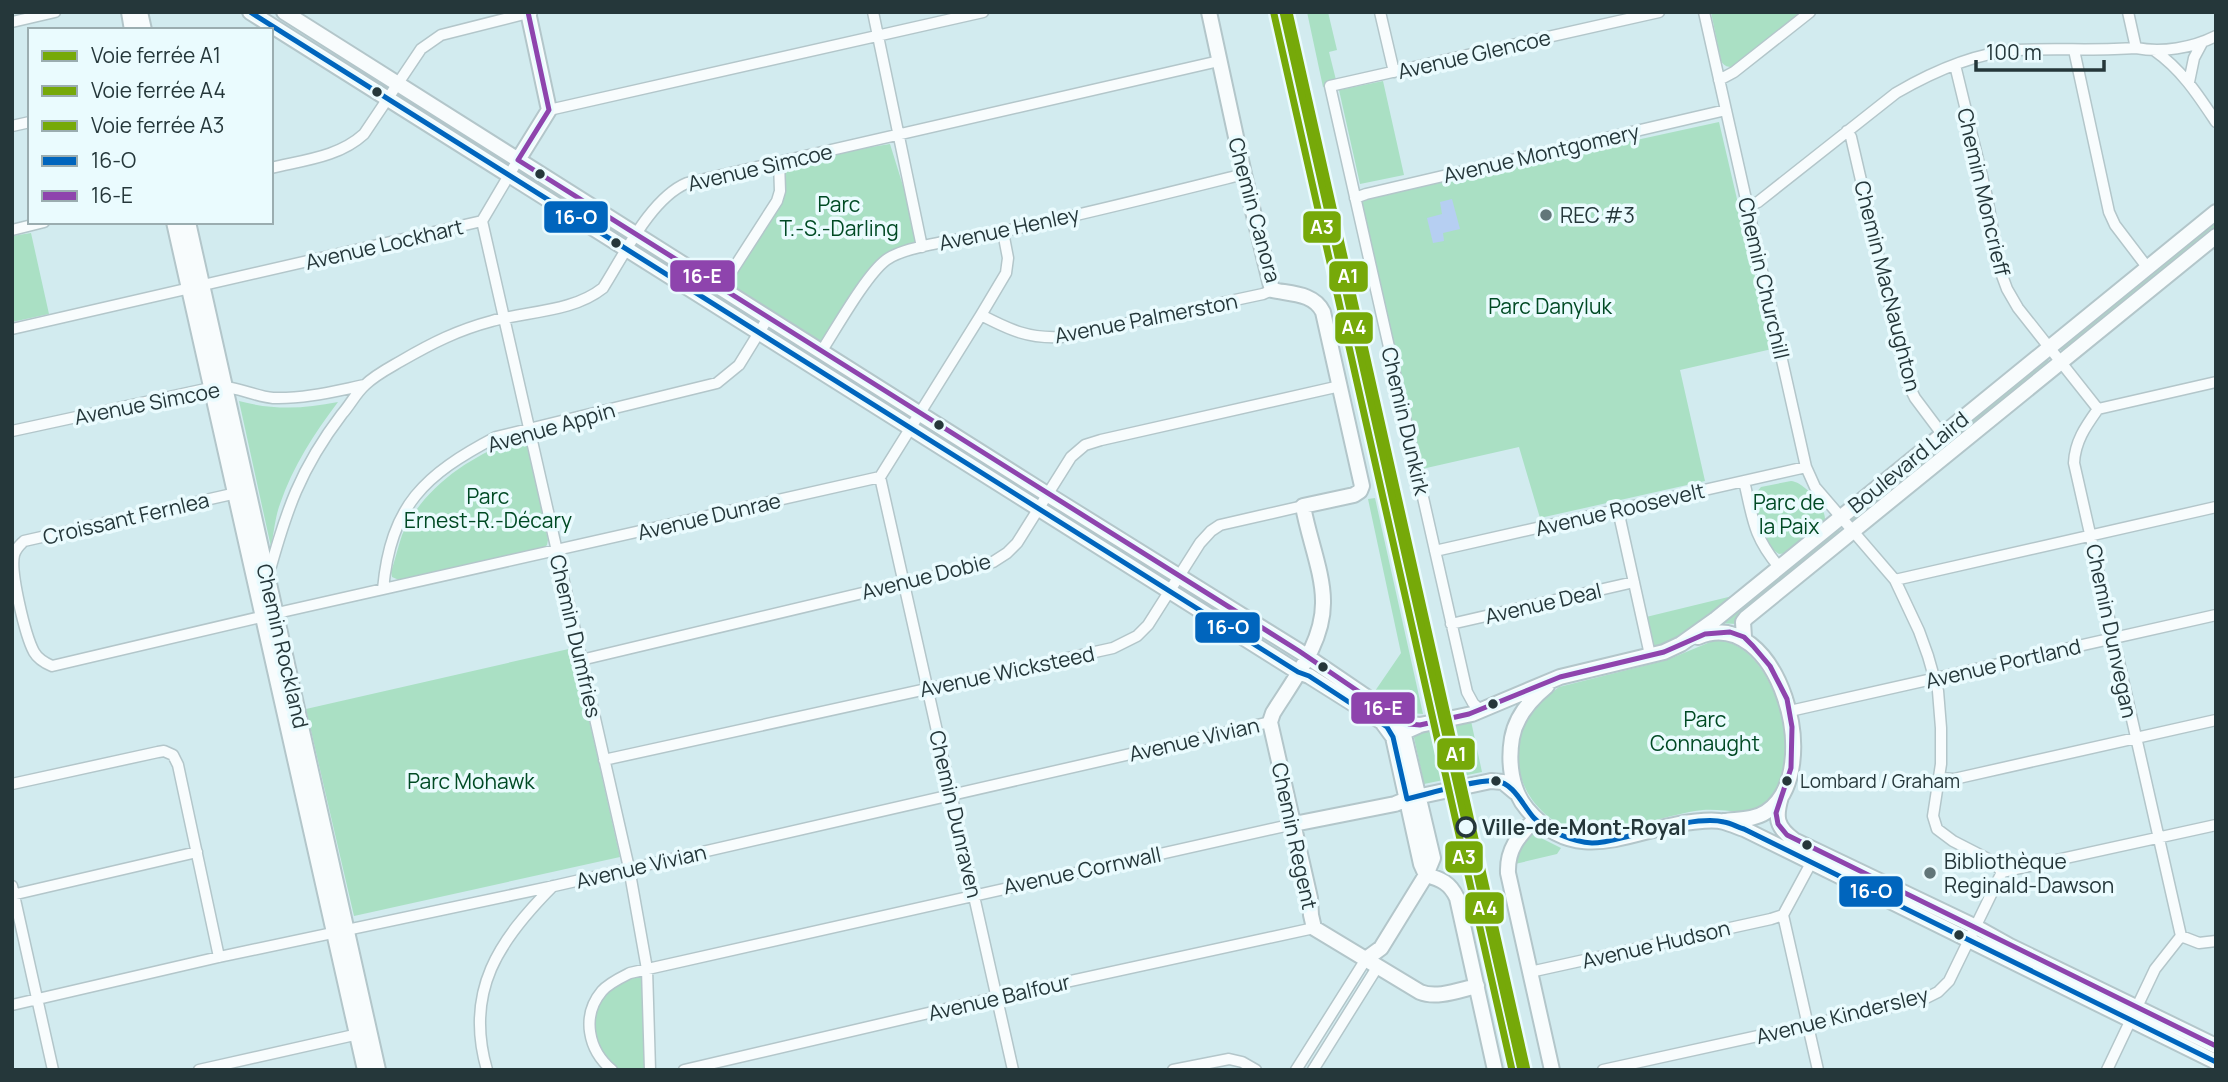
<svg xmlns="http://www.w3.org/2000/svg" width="2228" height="1082" font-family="Manrope,sans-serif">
	<rect width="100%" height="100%" fill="#d2ebef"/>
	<!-- green -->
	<path fill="#aae0c4" d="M1307,12h21l9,38 -8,2 8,32 -14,3z
		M1711,12h89l-64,54c-7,2 -11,1 -15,-5z
		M1383,81l21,94 -44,9 -21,-94z
		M1719,122l53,227 -92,21 25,111 -165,37 -21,-71 -97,22 -61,-269z
		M890,144l32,103 -37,13 -64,92 -100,-64 56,-87 2,-39z
		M2216,219v10l-149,121h-6l-1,-2z
		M31,233l18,81 -37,8v-86z
		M2046,359l3,2v3l-194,158 -4,-1 -1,-2z
		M239,401c34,9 64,8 99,1 -24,32 -45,64 -58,102 -5,13 -6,29 -9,43z
		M517,439l8,3 3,3 20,95 -1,5 -3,3 -145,32 -7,-3 -1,-5c4,-12 7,-25 11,-37 21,-48 68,-79 115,-96z
		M1791,481c13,1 34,25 34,38l-38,34 -8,1c-18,-11 -23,-40 -24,-60l6,-7z
		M1375,498l48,216 -14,-1 -34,-22 26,-38 -33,-154z
		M1837,529l4,3 -105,92 -18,-1z
		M1749,592l-33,27 -66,36 -8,-37z
		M1715,640c62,0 96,132 46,167 -13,9 -41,1 -58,3 -49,5 -115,42 -158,4 -16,-15 -24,-30 -27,-51 -5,-31 17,-58 41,-76l108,-27z
		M573,648l47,209 -266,59 -48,-207z
		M1471,721l11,51 -58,12 -11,-51z
		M1533,834l28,14 -4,6 -42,10 3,-15z
		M647,969l3,101h-38l-10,-9 -11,-47 12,-24z"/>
	<!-- water -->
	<path fill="#b6cff2" d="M1452,199l8,30 -17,4 1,8 -11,2 -6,-25 15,-4 -2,-12z"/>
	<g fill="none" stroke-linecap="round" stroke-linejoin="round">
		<defs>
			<path id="street" d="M873,12l49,235
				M1380,12l14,60
				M1704,12l102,455 9,20 80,93 24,51 9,25 10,35 3,37v36l-8,52 4,13 16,12 39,20 10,11
				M2128,12l8,36
				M12,22l43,-10
				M2074,50l35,162 6,13 32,42
				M2155,51c27,19 43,44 61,71
				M1955,65l32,132 13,73 7,19 11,19 80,101c-12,17 -23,32 -24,54l107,473
				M1719,80l15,-8 76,-60
				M2189,82l5,-24 8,-15
				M549,110l434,-98
				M12,126l18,-4
				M1847,131l4,6 57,247 7,14 27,36
				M271,168c33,-8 68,-11 93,-34l57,-85 20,-14 91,-23
				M1355,198l11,-4 360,-84
				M1748,206l10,-4 138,-109c36,-21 79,-40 121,-43 40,-2 80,1 119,-2 26,5 56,0 80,-12
				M482,221l147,647 18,101 3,101
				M12,230l32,-8
				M721,288l56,-87 3,-10 -1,-29
				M981,315c29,15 48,24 81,22l201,-43 9,-4
				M12,329l470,-108 36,-61
				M821,352c15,-23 45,-77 65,-92 21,-16 90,-22 119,-29 80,-17 159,-37 239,-57
				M2098,409l118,-27
				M12,431l203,-44c20,-2 38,9 58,11 32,1 62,-7 92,-13
				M880,477l133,593
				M1744,481c9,38 9,55 35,86
				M241,492l-217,49c-4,4 -8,7 -10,14 -4,17 11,80 20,97 4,7 11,11 18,14l234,-55 594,-134 101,-162 25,-42 2,-15 -5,-26
				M1618,510l32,145
				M1435,551l371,-84
				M268,577c18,-66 32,-108 74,-163 8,-9 14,-21 23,-29 10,-10 24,-17 36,-24 31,-18 57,-31 91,-40 36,-10 81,-9 111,-33 21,-33 48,-90 84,-105l532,-122
				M1895,580l321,-73
				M383,589c8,-84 41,-114 113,-152l221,-54 22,-18 29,-47
				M1451,624l183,-42
				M581,660l412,-98 14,-9 10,-10 54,-86 14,-12 16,-5 239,-54
				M1480,710l-7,-7 -6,-11 -137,-606 329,-74
				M1790,711l426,-96
				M604,760l509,-112 24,-12 11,-11 52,-82 11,-12 9,-6 83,-19
				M1940,778l14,1 262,-59
				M12,784l146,-32 6,-1 9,4 5,10 41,192
				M1811,863l-28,52 35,155
				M12,886l41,184
				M12,895l185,-43
				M1530,972l241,-53 12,-4
				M12,1005l207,-48 335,-71 716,-164
				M199,1070l164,-37
				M487,1070c-23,-79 12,-130 66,-184
				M612,1070c-24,-20 -31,-54 -10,-79 7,-8 18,-13 28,-18l664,-149
				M684,1070l313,-73 317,-69
				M1173,1070l56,-11 13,3 14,8
				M1296,1070l70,-111
				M1313,1070l65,-104
				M1603,1070l319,-70 16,-8 11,-11 53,-109 214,-47
				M2107,1070l48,-101 26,-33 18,7 17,-2"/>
			<path id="secondary" d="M129,12l3,18
				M140,12l4,18
				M250,12l1048,660 11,4 73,46 11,15 28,127 5,11
				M284,12l763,482 252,157 97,66 13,7 11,1
				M1209,12l35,162 28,116c19,4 42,3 51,22l39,174 -2,5 -6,4 -51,11c5,30 20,66 20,95 1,41 -29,78 -50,112l-3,9 40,176 1,17 3,13 106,64c17,7 39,-2 57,-6
				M518,160l31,-50 -21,-98
				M174,222l191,848
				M188,222l190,848
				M1698,637c79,-34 129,135 68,175 -12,8 -28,7 -42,9
				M1744,637l-1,-15 3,-4 470,-382
				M1547,686c-16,13 -31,30 -35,52 -4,24 -1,52 15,71 51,60 104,20 165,13 10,-1 22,-3 32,0 7,2 14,5 20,7l472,233
				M1393,737l27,-12 52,-11 88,-37 104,-25 17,-8 35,-25 500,-407
				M1781,797c-6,20 -5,30 13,43l182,87 34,19 206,100
				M1535,819c-16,17 -28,29 -27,54l44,197
				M1294,824l101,-20 12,-5 84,-18 12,1 12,10
				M1426,875c15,4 24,8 31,23l38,172
				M1366,959l15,-11 45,-73 7,-17 -30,-127 -3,-6"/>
		</defs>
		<!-- street casing -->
		<use href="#street" stroke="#b3c6ca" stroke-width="13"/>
		<!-- secondary casing -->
		<use href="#secondary" stroke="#b3c6ca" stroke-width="18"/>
		<!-- street -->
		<use href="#street" stroke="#f8fcfd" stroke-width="10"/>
		<!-- secondary -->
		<use href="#secondary" stroke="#f8fcfd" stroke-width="14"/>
		<defs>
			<path id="bus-1" d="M250,12l1048,660 11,4 78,51 6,10 14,62c21,-5 70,-20 89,-18 18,2 27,25 38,37 12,13 40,24 58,25 12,0 25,-4 37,-7 25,-6 71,-20 95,-14 7,1 13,5 20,7l472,233"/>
			<path id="bus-2" d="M528,12l21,98 -31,50 781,491 97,66 13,7 11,1 49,-11 91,-37 104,-25 41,-18 25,-2 14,5 9,9 17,20 17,33 5,28 -1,41 -15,45 2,11 9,11 429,211"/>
		</defs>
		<!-- bus-1 casing -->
		<use href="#bus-1" stroke="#eafbfe" stroke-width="10"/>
		<!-- bus-2 casing -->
		<use href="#bus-2" stroke="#eafbfe" stroke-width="10"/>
		<!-- bus-1 -->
		<use href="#bus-1" stroke="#0065bd" stroke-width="5"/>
		<!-- bus-2 -->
		<use href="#bus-2" stroke="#8e44ad" stroke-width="5"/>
		<defs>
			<path id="rail-1" d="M1289,12l238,1058"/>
			<path id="rail-2" d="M1283,12l238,1058"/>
			<path id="rail-3" d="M1274,14l238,1056"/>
		</defs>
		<!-- rail-1 casing -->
		<use href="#rail-1" stroke="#eafbfe" stroke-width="12"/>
		<!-- rail-2 casing -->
		<use href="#rail-2" stroke="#eafbfe" stroke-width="12"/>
		<!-- rail-3 casing -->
		<use href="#rail-3" stroke="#eafbfe" stroke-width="12"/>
		<!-- rail-1 -->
		<use href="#rail-1" stroke="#76a909" stroke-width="7"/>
		<!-- rail-2 -->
		<use href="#rail-2" stroke="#76a909" stroke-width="7"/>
		<!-- rail-3 -->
		<use href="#rail-3" stroke="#76a909" stroke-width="7"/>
	</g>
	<!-- markers -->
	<g fill="#25373a" stroke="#eafbfe" stroke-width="2.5">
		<circle cx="377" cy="92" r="6"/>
		<circle cx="540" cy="174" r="6"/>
		<circle cx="616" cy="243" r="6"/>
		<circle cx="939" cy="425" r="6"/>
		<circle cx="1323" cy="667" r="6"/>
		<circle cx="1493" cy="704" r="6"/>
		<circle cx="1496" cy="781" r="6"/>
		<circle cx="1787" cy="781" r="6"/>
		<circle cx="1807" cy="845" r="6"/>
		<circle cx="1959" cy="935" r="6"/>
	</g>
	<g fill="#627679" stroke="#eafbfe" stroke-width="2.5">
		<circle cx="1546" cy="215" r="7"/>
		<circle cx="1930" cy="873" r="7"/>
	</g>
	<circle fill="#eafbfe" stroke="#25373a" stroke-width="3.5" cx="1466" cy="827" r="9"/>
	<g text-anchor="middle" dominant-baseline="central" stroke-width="7" stroke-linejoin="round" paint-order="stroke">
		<!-- bus labels -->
		<g font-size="19" fill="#25373a" stroke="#eafbfe" text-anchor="start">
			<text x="1800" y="781">Lombard / Graham</text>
		</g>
		<!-- street labels -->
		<g font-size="21" fill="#25373a" stroke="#eafbfe">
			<text transform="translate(1474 54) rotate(-13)">Avenue Glencoe</text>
			<text transform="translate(1541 153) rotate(-13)">Avenue Montgomery</text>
			<text transform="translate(760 167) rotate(-13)">Avenue Simcoe</text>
			<text transform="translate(1984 192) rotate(77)">Chemin Moncrieff</text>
			<text transform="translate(1255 210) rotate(75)">Chemin Canora</text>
			<text transform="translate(1009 228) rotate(-12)">Avenue Henley</text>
			<text transform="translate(384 244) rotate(-13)">Avenue Lockhart</text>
			<text transform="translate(1764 278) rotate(77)">Chemin Churchill</text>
			<text transform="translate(1888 286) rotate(76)">Chemin MacNaughton</text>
			<text transform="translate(1146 318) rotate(-11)">Avenue Palmerston</text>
			<text transform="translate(147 403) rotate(-11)">Avenue Simcoe</text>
			<text transform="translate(1406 421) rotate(77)">Chemin Dunkirk</text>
			<text transform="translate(551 427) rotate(-16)">Avenue Appin</text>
			<text transform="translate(1908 462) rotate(-39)">Boulevard Laird</text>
			<text transform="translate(1620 509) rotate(-13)">Avenue Roosevelt</text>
			<text transform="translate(709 516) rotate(-13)">Avenue Dunrae</text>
			<text transform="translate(126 518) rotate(-13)">Croissant Fernlea</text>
			<text transform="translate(926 576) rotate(-14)">Avenue Dobie</text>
			<text transform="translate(1543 603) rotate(-13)">Avenue Deal</text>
			<text transform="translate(2112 631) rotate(78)">Chemin Dunvegan</text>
			<text transform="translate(576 636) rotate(77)">Chemin Dumfries</text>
			<text transform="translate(283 646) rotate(77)">Chemin Rockland</text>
			<text transform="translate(2003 663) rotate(-13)">Avenue Portland</text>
			<text transform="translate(1007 671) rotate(-12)">Avenue Wicksteed</text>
			<text transform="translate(1194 739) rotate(-13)">Avenue Vivian</text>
			<text transform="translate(956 814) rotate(77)">Chemin Dunraven</text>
			<text transform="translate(1295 836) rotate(78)">Chemin Regent</text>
			<text transform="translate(641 866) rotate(-13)">Avenue Vivian</text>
			<text transform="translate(1082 870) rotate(-12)">Avenue Cornwall</text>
			<text transform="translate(1656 944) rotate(-13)">Avenue Hudson</text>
			<text transform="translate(999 997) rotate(-13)">Avenue Balfour</text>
			<text transform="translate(1842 1015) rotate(-14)">Avenue Kindersley</text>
		</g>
		<!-- park labels -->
		<g font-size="21" fill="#004a24" stroke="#eafbfe">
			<text x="839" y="204">Parc<tspan x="839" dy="24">T.-S.-Darling</tspan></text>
			<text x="1550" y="306">Parc Danyluk</text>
			<text x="488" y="496">Parc<tspan x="488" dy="24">Ernest-R.-Décary</tspan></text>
			<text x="1789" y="502">Parc de<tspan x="1789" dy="24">la Paix</tspan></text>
			<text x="1705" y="719">Parc<tspan x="1705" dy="24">Connaught</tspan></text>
			<text x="471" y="781">Parc Mohawk</text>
		</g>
		<!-- poi labels -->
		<g font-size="21" fill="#25373a" stroke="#eafbfe" text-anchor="start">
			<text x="1560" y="215">REC #3</text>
			<text x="1944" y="861">Bibliothèque<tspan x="1944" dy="24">Reginald-Dawson</tspan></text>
		</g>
		<!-- stop labels -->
		<g font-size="21" font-weight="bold" fill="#25373a" stroke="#eafbfe" text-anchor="start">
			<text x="1482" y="827">Ville-de-Mont-Royal</text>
		</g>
	</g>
	<g stroke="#eafbfe" stroke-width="2.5">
		<rect x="543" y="200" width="66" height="34" rx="7" fill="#0065bd"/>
		<rect x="1302" y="210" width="40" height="34" rx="7" fill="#76a909"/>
		<rect x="669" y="259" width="67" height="34" rx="7" fill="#8e44ad"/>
		<rect x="1328" y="260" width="41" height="33" rx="7" fill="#76a909"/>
		<rect x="1334" y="311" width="40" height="34" rx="7" fill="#76a909"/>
		<rect x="1194" y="611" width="67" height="33" rx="7" fill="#0065bd"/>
		<rect x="1350" y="691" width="66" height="34" rx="7" fill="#8e44ad"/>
		<rect x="1436" y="737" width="40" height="34" rx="7" fill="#76a909"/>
		<rect x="1444" y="840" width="40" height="34" rx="7" fill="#76a909"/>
		<rect x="1838" y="875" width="66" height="33" rx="7" fill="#0065bd"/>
		<rect x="1464" y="891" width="41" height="34" rx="7" fill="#76a909"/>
	</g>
	<g font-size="19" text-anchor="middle" font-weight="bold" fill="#fff">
		<text x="576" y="224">16-O</text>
		<text x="1322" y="234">A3</text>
		<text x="702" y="283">16-E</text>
		<text x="1348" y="283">A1</text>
		<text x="1354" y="334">A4</text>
		<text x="1228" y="634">16-O</text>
		<text x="1383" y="715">16-E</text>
		<text x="1456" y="761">A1</text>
		<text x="1464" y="864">A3</text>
		<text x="1871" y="898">16-O</text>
		<text x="1485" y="915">A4</text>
	</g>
	<!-- border -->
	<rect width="2228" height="1082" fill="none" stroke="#25373a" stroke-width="28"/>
	<!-- legend -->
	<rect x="28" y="28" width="245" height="196" fill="#eafbfe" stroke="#9badb0" stroke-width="2"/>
	<rect x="42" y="51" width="35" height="10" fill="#76a909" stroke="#9badb0" stroke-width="2"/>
	<text x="91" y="63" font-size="21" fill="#25373a">Voie ferrée A1</text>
	<rect x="42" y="86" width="35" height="10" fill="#76a909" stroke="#9badb0" stroke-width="2"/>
	<text x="91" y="98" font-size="21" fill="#25373a">Voie ferrée A4</text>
	<rect x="42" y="121" width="35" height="10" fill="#76a909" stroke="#9badb0" stroke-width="2"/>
	<text x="91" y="133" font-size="21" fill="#25373a">Voie ferrée A3</text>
	<rect x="42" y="156" width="35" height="10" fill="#0065bd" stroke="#9badb0" stroke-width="2"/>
	<text x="91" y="168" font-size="21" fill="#25373a">16-O</text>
	<rect x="42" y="191" width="35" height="10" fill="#8e44ad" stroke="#9badb0" stroke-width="2"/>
	<text x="91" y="203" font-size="21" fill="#25373a">16-E</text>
	<!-- scale -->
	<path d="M1976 60v10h128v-10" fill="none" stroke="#25373a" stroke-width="3.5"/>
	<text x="1986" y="60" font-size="21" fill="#25373a" stroke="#eafbfe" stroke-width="5" paint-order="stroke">100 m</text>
</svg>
